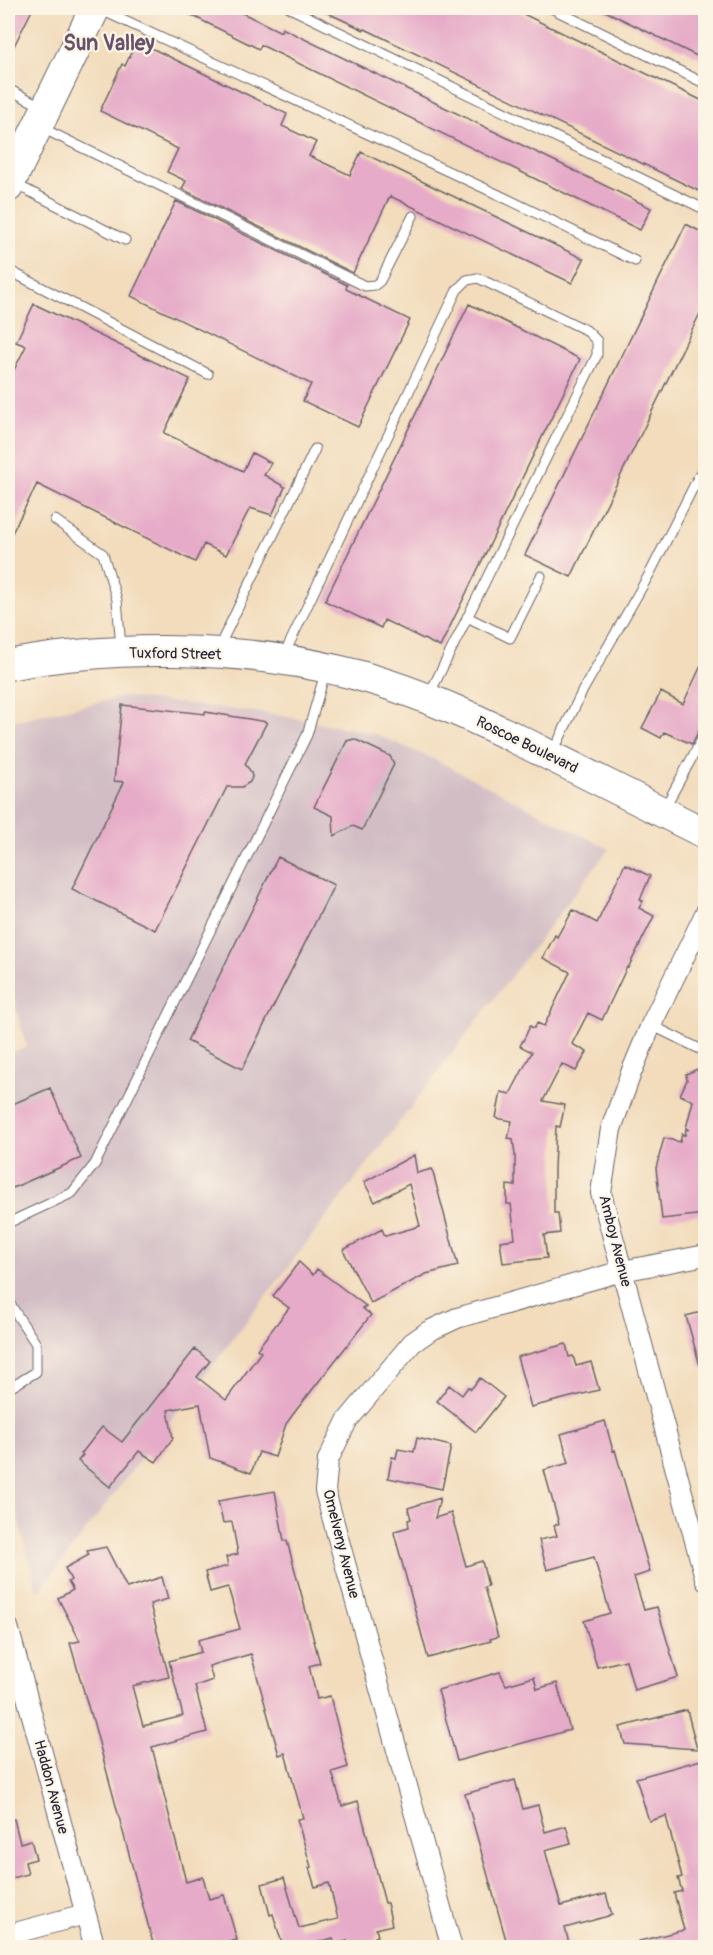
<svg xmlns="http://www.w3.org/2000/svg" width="713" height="1955" font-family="Pangolin,sans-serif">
	<rect width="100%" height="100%" fill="#fcf5e5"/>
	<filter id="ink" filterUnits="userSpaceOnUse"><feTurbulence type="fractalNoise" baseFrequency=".0167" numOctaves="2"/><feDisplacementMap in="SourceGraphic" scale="12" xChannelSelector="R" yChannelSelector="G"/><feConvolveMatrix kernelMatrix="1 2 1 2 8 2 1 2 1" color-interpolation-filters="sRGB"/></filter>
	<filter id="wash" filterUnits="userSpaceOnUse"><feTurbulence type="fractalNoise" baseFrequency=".008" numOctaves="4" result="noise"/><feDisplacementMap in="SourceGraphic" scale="24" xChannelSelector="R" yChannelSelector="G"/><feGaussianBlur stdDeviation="1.35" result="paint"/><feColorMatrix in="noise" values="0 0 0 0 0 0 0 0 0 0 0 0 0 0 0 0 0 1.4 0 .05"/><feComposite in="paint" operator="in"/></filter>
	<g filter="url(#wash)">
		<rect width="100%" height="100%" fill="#f2dcbc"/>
		<!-- industrial -->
		<path fill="#d2bdc5" d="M123,697l150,17 102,20 61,26 173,89 -571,744 -30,-112v-428l19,-5 -19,-69v-257z"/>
		<g id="blocks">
			<!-- building -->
			<path fill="#e6abc8" d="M8,8h25l-25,50z
				M177,8h55l49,24 1,-4 369,180 -11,22 -379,-185 -2,4z
				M317,8h194l194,94v92l-340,-165 -1,1z
				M599,8h106v52z
				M139,42l148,72 -5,12 34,16 -7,14 41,19 11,-23 223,107 -12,24 -182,-87 -37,77 -171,-84 4,-8 -19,-9 11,-23 -78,-38 22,-47 3,2 11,-23 2,2z
				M176,201l171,84 -1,4 64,31 -52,107 -55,-26 8,-17 -180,-88z
				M686,224l19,10v69l-134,274 -46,-22z
				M34,304l156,75 -26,54 79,38 9,-18 19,10 -7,12 21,12 -13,28 -22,-7 -24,47 -22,-11 -9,18 -158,-78 -29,57v-159l18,-36 -10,-4z
				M469,304l111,55 -140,288 -56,-27 -3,8 -56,-27z
				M705,657v68l-5,3 -8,16 -28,-12 -3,6 -19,-10 19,-36 22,12z
				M122,705l83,9v-2l62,10 -22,42 6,8 1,5 -2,5 -8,5h-15l-72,143 -83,-41 52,-107 -10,-1z
				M354,739l36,17 4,8 -32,66 -9,-4 -19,10 -1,-20 -19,-9 33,-66z
				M278,857l56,28 -92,184 -55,-28z
				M625,864l25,12 -10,24 3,1 -4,7 15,8 -26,52 -1,-1 -25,53 -14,-7 -16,31 15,8 -11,19 -14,-7 -19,37 22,4 -5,22 -4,-1 -2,42v45h4l2,20 -16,2 3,23 -44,5 -3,-22 15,-2 -4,-35h-4v-19l8,1v-31l-2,-16 -5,-1 4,-17 -16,-3 5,-26 9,2 22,-42 -12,-6 5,-9 5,-11 4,2 3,-5 7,3 26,-54 -27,-14 12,-23 2,2 5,-9h1l10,-18 24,13z
				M705,1066v94l-5,22h5v32l-43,5 -6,-51 8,-30 16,4 2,-8 3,1 1,-6 3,1 -3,-2 7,-27 -13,-6 7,-15 -1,-6z
				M50,1088l31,70 -73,32v-84z
				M414,1155l3,18 15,-4 26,97 -32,8 -55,29 -28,-53 39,-21 3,7 35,-10 -11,-42 -34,18 -11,-20z
				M299,1262l14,13 4,-6 49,37 -4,2 9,7 -77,98 -8,11 -11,33 -16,-5 -8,21 -41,-15 -10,-54 -32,6 5,28 -17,24 -17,-11 -29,36 -32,-26 5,-6 -2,-1 21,-27 20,15 73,-93 15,12 -13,16 29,23 35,-48 -4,-3 32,-41 -16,-12z
				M705,1311v55h-5l-14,-50z
				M566,1344l3,13 4,-1 3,10 15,-4 8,28 -68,17 -14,-50z
				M480,1378l24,19 -28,35 -39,-31 12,-16 13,10 6,-8 3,2z
				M605,1421l8,30 2,-1 35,122 -16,5 10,33 13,-3 21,70 -44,13 -8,-30 -29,7 -13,-46 26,-8 -16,-56 -47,13 -8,-30 18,-4 -3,-11 5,-1 -15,-54 25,-7 -8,-29z
				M417,1438l34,8 -9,43 -54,-11 4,-21 4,1 2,-9 16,3z
				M275,1491l9,50h3l33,122 -11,3 8,33 13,-3 18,71 -16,5 10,34 16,-5 27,102h2l5,22 -16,4 2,7 -3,1 3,10h-30l-1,-6 -12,3 -2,-6 -31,9h-19l-10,-33 -3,1 -8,-31 22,-6 15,50 39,-9 -9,-36 -14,4 -6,-19 2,-1 -14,-48 6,-1 -18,-65 -6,2 -28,-101 -42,12 4,14 -18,6 12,46 -55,15 34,135 17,-5 6,22 15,-4 13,45 -27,7h-56l-63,-234h-1l-20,-70 10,-2 -22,-43 15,-8 -5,-8 3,-2 -6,-12 24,-13 -2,-4 19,-4 21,41 35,-11 6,22 -18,5 19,73 -37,9 11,40 40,-10 -14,-55 32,-9 -3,-12 42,-11 -12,-42 -18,5 -5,-20 23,-6 -2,-9 12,-3 -6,-32 -9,1 -5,-22z
				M440,1498l-5,20 16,-5 15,53 16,-5 6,25 -4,1 14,50 -8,2 1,2 -63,17 -34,-125 1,-2 14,-4 -1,-7 3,-1 -3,-11z
				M500,1672l6,13 28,-8 3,12 20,-6 13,47 -113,31 -19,-71z
				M687,1710l10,39 -72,-5 -5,-17z
				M701,1760l4,17v170h-66v-6l45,-11 -10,-37 8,-2 -4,-13 4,-1 -16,-61 -17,5 -13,-43z
				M515,1780l8,29 15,-4 7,27 21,-6 5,17 -26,7 16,56 45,-12 6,21 -47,13 5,19h-62l-43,-153z
				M8,1819h6l6,24 11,-3 5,19 -11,3 3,12 -20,5z"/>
		</g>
	</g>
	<g filter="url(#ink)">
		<use href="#blocks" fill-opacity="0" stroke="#6b6368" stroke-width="1.5"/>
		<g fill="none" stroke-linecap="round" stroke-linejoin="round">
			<defs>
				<path id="service" d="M290,8l416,202
					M551,8l155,76
					M99,9l400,186 136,66
					M8,89l35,18
					M42,128l323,158 10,-1 5,-4 33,-65
					M8,137l17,9
					M15,184l110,56
					M8,270l200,104
					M55,520l48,34 14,46 4,47
					M467,617l43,21 31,-62
					M218,649l97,-200
					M284,655l173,-365 10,-10 11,-2 108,52 11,11v14l-168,340
					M552,754l31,-64 67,-117 56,-111
					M664,809l42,-77
					M651,1025l55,27
					M8,1223l64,-30 23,-29 212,-429 18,-62
					M8,1301l28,43v28l-28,17"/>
				<path id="minor" d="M706,912l-55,113 -20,48 -20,56 -10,64 105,388
					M8,1627l87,321
					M8,1935l77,-21
					M452,1948l-127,-457 3,-31 19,-39 65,-78 17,-12 28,-13 165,-47 84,-16"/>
				<path id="primary" d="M8,187l87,-179
					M8,665c104,-20 230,-19 333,6 72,17 141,50 206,83 53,27 106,53 159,80"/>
			</defs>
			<!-- service casing -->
			<use href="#service" stroke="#6b6368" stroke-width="11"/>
			<!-- minor casing -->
			<use href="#minor" stroke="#6b6368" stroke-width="22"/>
			<!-- primary casing -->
			<use href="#primary" stroke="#6b6368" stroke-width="32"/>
			<!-- service -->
			<use href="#service" stroke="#fff" stroke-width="9"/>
			<!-- minor -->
			<use href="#minor" stroke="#fff" stroke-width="20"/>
			<!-- primary -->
			<use href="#primary" stroke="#fff" stroke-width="30"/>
		</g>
	</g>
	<g text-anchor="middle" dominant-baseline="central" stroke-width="4.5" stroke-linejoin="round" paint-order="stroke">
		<!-- street labels -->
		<g font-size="15" fill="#22223b" stroke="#fcf5e5">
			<text transform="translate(175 654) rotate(1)">Tuxford Street</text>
			<text transform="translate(527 745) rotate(26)">Roscoe Boulevard</text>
			<text transform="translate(615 1241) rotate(76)">Amboy Avenue</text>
			<text transform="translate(341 1544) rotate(76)">Omelveny Avenue</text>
			<text transform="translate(51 1787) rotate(75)">Haddon Avenue</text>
		</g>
		<!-- district labels -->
		<g font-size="21" font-weight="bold" fill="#67526c" stroke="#fcf5e5">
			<text x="109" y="43">Sun Valley</text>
		</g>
	</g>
	<!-- margin -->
	<rect width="713" height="1955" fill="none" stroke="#fcf5e5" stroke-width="30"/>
</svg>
